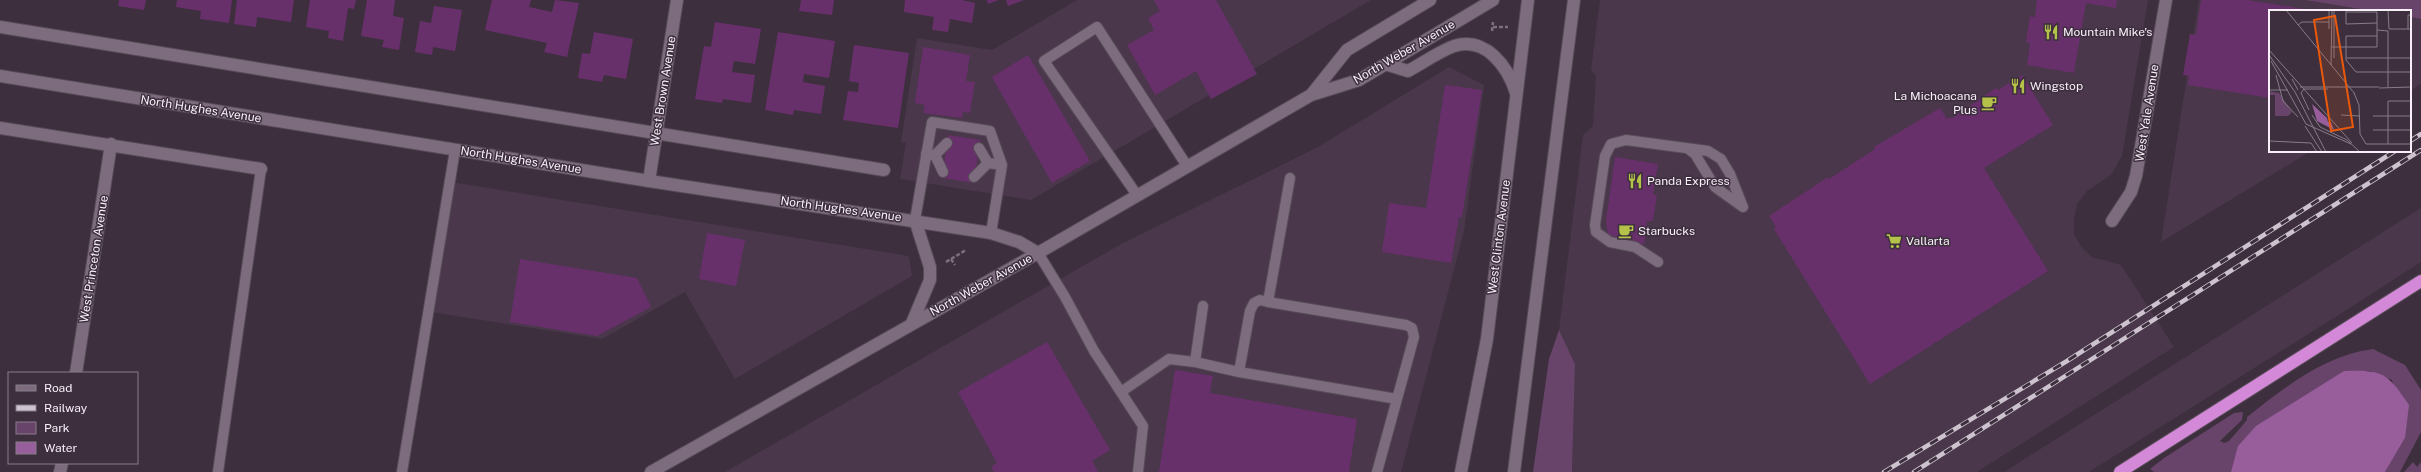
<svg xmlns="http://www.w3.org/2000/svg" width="2421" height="472" font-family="'Public Sans',sans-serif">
	<rect width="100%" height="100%" fill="#3d2f3e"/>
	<!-- built -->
	<path fill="#4a374b" d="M1077,0h294l-340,200 -131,-21 6,-36 -5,-1 16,-104 75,12z
		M1600,0h548l-26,156 -11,19 -24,16 -10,13 -3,16v14l8,14 10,9 29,8 53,82 -197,125h-405l3,-108 -16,-34 24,-195 10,-9 3,-50 -5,-6z
		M2199,0h106l67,11h-102v140h41l-150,91z
		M2410,17l11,2v65l-11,7z
		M1449,67l35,18 -20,146 -63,241h-676l396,-228 197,-97z
		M451,182l452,73 6,2 3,19 -177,103 -50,-87 -83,47 -171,-27z
		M2421,208v54l-84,54 -248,156h-85z"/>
	<!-- green -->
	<path fill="#68446a" d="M2305,0h116v19l-11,-2v-6h-38z
		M1559,330l16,34 -3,108h-39l16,-113z
		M2373,349l32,16 16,25v42l-21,40h-15l20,-34 -13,-58 -22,-9h-26l-113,101h-77l-4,-3 14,-11 70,-45 9,-1 -1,8 -22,21 4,2 5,-2 18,-21v-3c37,-29 78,-62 126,-68z
		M2413,462l4,5 4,-5v10h-17z"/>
	<!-- water -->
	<path fill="#985d9b" d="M2344,371c40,-1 43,2 65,34l-4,33 -20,34h-154l7,-26 18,-20z"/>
	<!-- building -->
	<path fill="#68306b" d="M119,0h27l-2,10 -26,-4z
		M177,0h55l-3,23 -29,-4 1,-8 -25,-4z
		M237,0h57l-3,22 -34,-5 -1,10 -22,-3z
		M310,0h46l-2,9 -6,-1 -5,33 -15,-3 1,-7 -23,-4z
		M367,0h28l-2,16 11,2 -5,32 -17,-3 2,-7 -23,-4z
		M492,0h39l-2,7 23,5 3,-12 24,3 -12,54 -23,-5 3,-9 -62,-13z
		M801,0h33l-2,15 -33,-4z
		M905,0h57l13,3 -3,20 -22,-4 -2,13 -16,-2 2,-13 -30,-5z
		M987,0h12l-11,4z
		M1006,0h18l-16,6z
		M1154,0h62l41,74 -46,25 -15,-28 -41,24 -28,-50 27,-15 -6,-12 12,-7z
		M2037,0h80l-1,8 -30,-5 -12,70 -47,-8 3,-22 -4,-1 4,-26 5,1z
		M2201,0h46l64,10 -41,1v87l-82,-13 1,-9 -6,-1 7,-41 6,1z
		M434,6l28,4 -7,41 -22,-4 -1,8 -17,-3 5,-31 11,2z
		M715,22l46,7 -6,35 -21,-3 -2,11 23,3 -4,28 -28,-4 -1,4 -27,-4 9,-53 7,1z
		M594,32l39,7 -7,40 -22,-4 -2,7 -24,-4 4,-25 8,1z
		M778,32l57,9 -6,37 -25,-4 -1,8 22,4 -4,28 -27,-4 -1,5 -28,-5z
		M854,45l55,8 -11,75 -55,-8 5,-29 10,1 1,-9 -10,-2z
		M923,47l47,8 -4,26 9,1 -5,31 -7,-1 -1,6 -39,-5 2,-8 -10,-2z
		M1028,55l62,106 -38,22 -60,-106z
		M2022,75l31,50 -69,43 64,103 -178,113 -96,-155 2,-2 -7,-11 59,-39 1,2 46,-30 -1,-2 66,-39 7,11 3,-2 1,2 45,-31 2,2z
		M1445,85l37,5 -20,127h-3l-8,46 -69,-11 7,-49 37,5z
		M948,135l32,5 -6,43 -32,-5z
		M1615,157l43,7 -5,31h4l-4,26h-6l-3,23 -27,-4 1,-3 -10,-1 -2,-15z
		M707,233l38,7 -9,46 -37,-7z
		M520,259l117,19 14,29 -54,29 -87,-14z
		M1047,342l63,108 -18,11 6,11h-104l-3,-5 6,-4 -39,-71z
		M1175,370l38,6 -3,17 147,26 -8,53h-190z"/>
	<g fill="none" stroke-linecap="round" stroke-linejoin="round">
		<defs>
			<path id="service" d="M979,148l9,15 14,2
				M1687,148l8,6 20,33 28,20
				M926,154l9,1 12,-12
				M935,155l8,17
				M974,177l14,-14
				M1290,178l-22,124 138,23 6,3 2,9 -37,135
				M1137,195l-93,-134 53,-34 90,139
				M915,220l17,-98 58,9 12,34 -11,68
				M1038,253l27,44 29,54 49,75 -5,46
				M1658,262l-23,-15 -25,-5 -14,-10 -1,-7 10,-69 6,-12 15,-4 82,11 13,8 9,15 13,33
				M1268,302l-8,-2 -6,3 -4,8 -11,61 158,27
				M1195,362l44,10
				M1121,392l48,-33 26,3 8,-56
				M218,472l43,-303
				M402,472l53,-322"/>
			<path id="minor" d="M0,27l884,143
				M0,128l261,41
				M649,181l28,-181
				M2112,221l19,-29 5,-16 30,-176
				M76,373l35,-229
				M60,472l2,-9"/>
			<path id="tertiary" d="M0,76l649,105 342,52 28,9 19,11"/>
			<path id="secondary" d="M1385,64l23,7c15,-8 30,-19 46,-25 32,-10 54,21 62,47
				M1311,95l36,-45 83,-50
				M912,323l18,-43v-13l-15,-47
				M651,472l387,-219 273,-158 48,-15 134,-80
				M1461,472l26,-133 41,-339
				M1514,472l60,-472"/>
			<path id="motorway" d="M2120,472l301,-191"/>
		</defs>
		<!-- service casing -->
		<use href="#service" stroke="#574b57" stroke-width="12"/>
		<!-- minor casing -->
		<use href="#minor" stroke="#574b57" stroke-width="14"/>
		<!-- tertiary casing -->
		<use href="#tertiary" stroke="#574b57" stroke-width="14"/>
		<!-- secondary casing -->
		<use href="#secondary" stroke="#574b57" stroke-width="14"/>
		<!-- motorway casing -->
		<use href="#motorway" stroke="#574b57" stroke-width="14"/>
		<!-- path -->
		<path stroke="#7c707d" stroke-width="2.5" stroke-dasharray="4 2" stroke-linecap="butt" d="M1493,27h15
			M1492,31l1,-9
			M951,259l4,6
			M946,262l20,-12"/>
		<!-- service -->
		<use href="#service" stroke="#7d6c7d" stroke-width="10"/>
		<!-- minor -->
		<use href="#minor" stroke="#7d6c7d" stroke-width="12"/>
		<!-- tertiary -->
		<use href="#tertiary" stroke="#7d6c7d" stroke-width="12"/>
		<!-- secondary -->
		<use href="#secondary" stroke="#7d6c7d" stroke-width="12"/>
		<!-- motorway -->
		<use href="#motorway" stroke="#d389d7" stroke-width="12"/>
		<defs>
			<path id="rail" d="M2410,141l11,-7
				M1884,472l183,-111 328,-210
				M1914,472l507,-322"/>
		</defs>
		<!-- rail casing -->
		<use href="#rail" stroke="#cdc3ce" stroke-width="4.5"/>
		<!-- rail -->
		<use href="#rail" stroke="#3d2f3e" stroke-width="3" stroke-dasharray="9" stroke-linecap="butt"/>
	</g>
	<!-- icons -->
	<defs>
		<symbol id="restaurant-bare" viewBox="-9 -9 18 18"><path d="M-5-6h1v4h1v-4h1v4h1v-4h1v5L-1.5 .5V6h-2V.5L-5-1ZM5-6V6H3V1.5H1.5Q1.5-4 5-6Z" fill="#b5c24a" stroke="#3d2f3e" stroke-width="2.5" paint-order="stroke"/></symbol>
		<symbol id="cafe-bare" viewBox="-9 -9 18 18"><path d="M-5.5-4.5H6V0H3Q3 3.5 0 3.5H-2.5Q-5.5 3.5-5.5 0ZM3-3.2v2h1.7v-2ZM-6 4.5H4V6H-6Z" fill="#b5c24a" stroke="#3d2f3e" stroke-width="2.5" paint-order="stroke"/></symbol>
		<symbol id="supermarket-bare" viewBox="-9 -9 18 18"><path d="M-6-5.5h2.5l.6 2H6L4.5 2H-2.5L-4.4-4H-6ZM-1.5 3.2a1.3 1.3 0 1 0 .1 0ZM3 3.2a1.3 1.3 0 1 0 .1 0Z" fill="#b5c24a" stroke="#3d2f3e" stroke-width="2.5" paint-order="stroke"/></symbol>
	</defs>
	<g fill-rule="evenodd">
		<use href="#restaurant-bare" x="2040" y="21" width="22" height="22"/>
		<use href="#restaurant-bare" x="2007" y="75" width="22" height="22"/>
		<use href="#cafe-bare" x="1978" y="92" width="22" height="22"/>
		<use href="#restaurant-bare" x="1624" y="170" width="22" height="22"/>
		<use href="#cafe-bare" x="1615" y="220" width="22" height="22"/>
		<use href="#supermarket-bare" x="1883" y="230" width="22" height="22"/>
	</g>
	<g text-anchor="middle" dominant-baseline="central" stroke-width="3" stroke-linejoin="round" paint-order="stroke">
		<!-- poi labels -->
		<g font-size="12" fill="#f8eff9" stroke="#3d2f3e" text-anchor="start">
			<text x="2063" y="32">Mountain Mike's</text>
			<text x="2030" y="86">Wingstop</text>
			<text x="1977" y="96" text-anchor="end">La Michoacana<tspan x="1977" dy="14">Plus</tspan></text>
			<text x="1647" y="181">Panda Express</text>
			<text x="1638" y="231">Starbucks</text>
			<text x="1906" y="241">Vallarta</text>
		</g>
		<!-- street labels -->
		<g font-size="12" fill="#f8eff9" stroke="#3d2f3e">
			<text transform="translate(1404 52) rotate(-30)">North Weber Avenue</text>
			<text transform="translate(663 91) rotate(-81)">West Brown Avenue</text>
			<text transform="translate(201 109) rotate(9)">North Hughes Avenue</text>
			<text transform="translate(2147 113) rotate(-81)">West Yale Avenue</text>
			<text transform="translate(521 160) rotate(9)">North Hughes Avenue</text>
			<text transform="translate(841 209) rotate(8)">North Hughes Avenue</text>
			<text transform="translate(1499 237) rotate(-83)">West Clinton Avenue</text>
			<text transform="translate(94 259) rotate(-81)">West Princeton Avenue</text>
			<text transform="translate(981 285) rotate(-29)">North Weber Avenue</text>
		</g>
	</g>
	<!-- overview -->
	<g transform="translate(2269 10)">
		<rect width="142" height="142" fill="#3d2f3e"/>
		<path d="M0,81l10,2 13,19 -4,4h-13v-21h-5z" fill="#68446a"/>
		<path d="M43,94l15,14 1,4h3l3,8 -17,-9z" fill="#985d9b"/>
		<path fill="none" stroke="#887c89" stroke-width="1" d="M17,0l69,84M77,0v14l31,-1M119,0l1,19h22M29,15l4,-3h27M60,19v-19M139,19v-14h3M108,20l11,1v56M108,26h-31v24l10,12h55M63,37h45v-35h-31M0,40l83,93M0,45l26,37 31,60M65,48v-48M77,48h65M2,51l35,63 45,20M62,55l1,-55M7,65l7,26 15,16M23,69l6,11M31,77h79M110,78l32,-1M35,79l-3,4 8,17M35,79h24M0,80h19M85,83l5,12 1,29 6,10M43,105l8,12 27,13 13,12M72,105l19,1M104,106h38M36,116l17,26M104,120h38M0,131l42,2 6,9M97,134h45M119,134v-43h23"/>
		<path fill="#e8590c" fill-opacity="0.15" stroke="#e8590c" stroke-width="2" d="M66,6l18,111 -22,4 -17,-111z"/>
		<rect width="142" height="142" fill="none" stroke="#f8eff9" stroke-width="2"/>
	</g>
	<!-- legend -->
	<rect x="8" y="372" width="130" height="92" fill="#3d2f3e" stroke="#887c89"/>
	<rect x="16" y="385" width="20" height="6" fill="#7d6c7d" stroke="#887c89"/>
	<text x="44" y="392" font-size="12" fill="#f8eff9">Road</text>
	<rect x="16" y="405" width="20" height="6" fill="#cdc3ce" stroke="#887c89"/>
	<text x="44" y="412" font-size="12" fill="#f8eff9">Railway</text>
	<rect x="16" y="422" width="20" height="12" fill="#68446a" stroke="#887c89"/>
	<text x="44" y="432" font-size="12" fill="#f8eff9">Park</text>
	<rect x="16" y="442" width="20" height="12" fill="#985d9b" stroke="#887c89"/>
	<text x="44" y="452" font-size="12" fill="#f8eff9">Water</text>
</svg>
